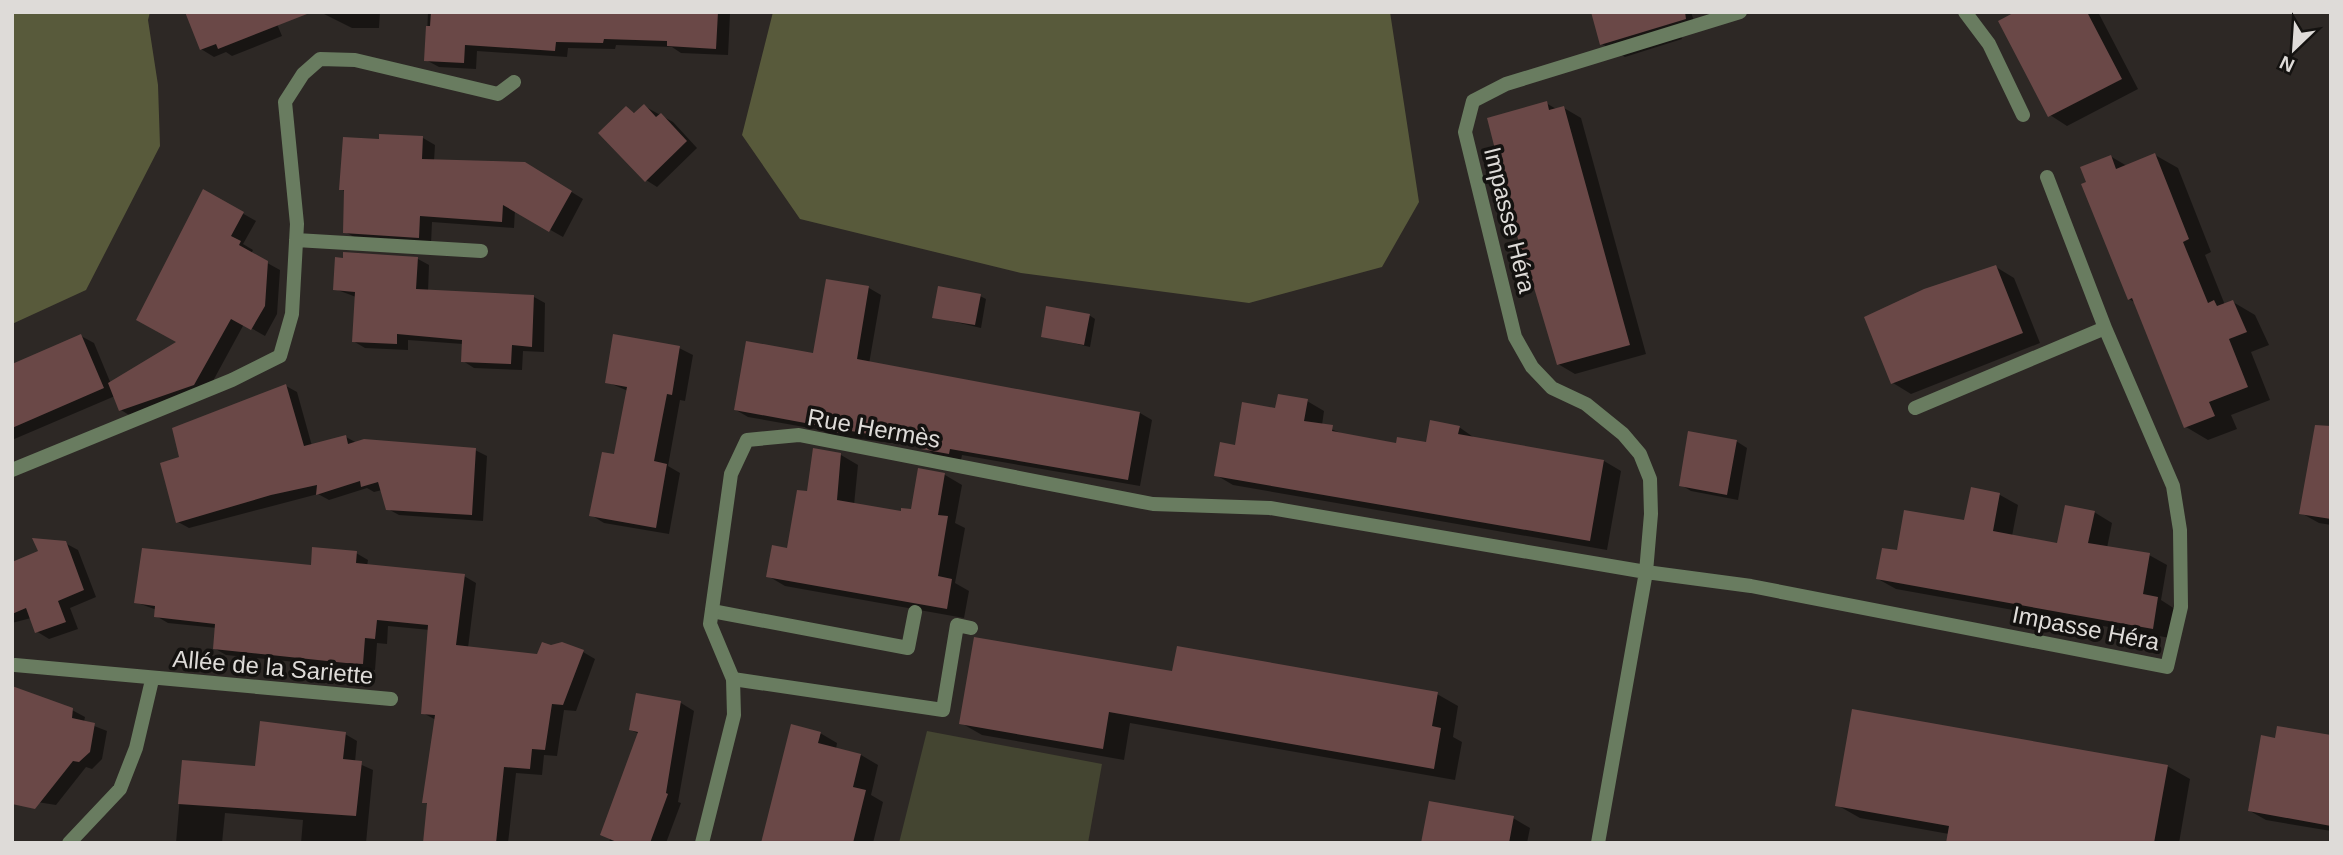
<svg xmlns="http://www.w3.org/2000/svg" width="2343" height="855" font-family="Arial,sans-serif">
	<rect width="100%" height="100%" fill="#2d2825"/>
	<!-- green -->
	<path fill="#444531" d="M927,731l175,33 -14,79h-189z"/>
	<!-- forest -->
	<path fill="#585a3b" d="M12,12h138l-2,8 10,65 2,61 -74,144 -74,34z
		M773,12h617l29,190 -37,65 -133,36 -228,-30 -221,-54 -58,-84z"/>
	<!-- shadow -->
	<path fill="#0007" d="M272,12l10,24 -50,20 -6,-4 -12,5 -13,-8z
		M320,12h60l-1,16h-27z
		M428,12h310l-8,2 -2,41 -47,-2 -9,-6 -56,-2 -1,4 -47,-1 -1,9 -90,-6 -1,18 -37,-2 -13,-7z
		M1593,12h98l5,15 -17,4 3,8 -57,18 -23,-13z
		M2019,12h79l40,77 -71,37 -17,-11z
		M1546,103l12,7 6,-2 17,10 65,236 -71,20 -17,-10 -23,-81 -4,-2z
		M644,106l29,16 24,26 -40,39 -11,-7 -20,-72 10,6z
		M423,138l12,7 -1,16 90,2 59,36 -20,38 -48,-27 -1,18 -82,-6 -1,22 -73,-5 -13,-7 1,-40 -5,-3 39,-48z
		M2155,155l23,13 33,84 -6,3 20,50 8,-3 22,13 14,30 -18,7 19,48 -39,15 6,14 -29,11 -22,-13 -50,-124 -7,-4 -41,-116 22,-27 17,10z
		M203,191l53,30 -13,23 10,6 -2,4 29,16 -3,44 -12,22 -21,-12 -37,68 -73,26 -13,-8 -6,-14 -103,44v-72l69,-32 13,7 17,41 68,-42z
		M418,259l11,6 -1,27 106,5 11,6 -1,49 -21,-1 -1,19 -48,-2 -11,-7v-17l-55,-4v10l-43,-2 -12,-7 3,-44 -21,-8z
		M1996,267l18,11 26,65 -129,51 -18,-11 -6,-76 85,-34 4,2z
		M828,281l41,7 12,7 -12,69 271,49 12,7 -12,66 -178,-31 -1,5 -26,-5 -12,-8 -93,-12 -9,-5 -73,-13 -12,-7 79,-55z
		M980,296l6,3 -5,29 -47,-11z
		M1089,315l6,4 -5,28 -47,-11z
		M679,348l14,7 -8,46 -5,-1 -12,66 12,7 -11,61 -65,-11 -13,-8 25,-59 12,-65 -21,-9z
		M286,386l11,6 15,54 34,-9 11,6 118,7 12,6 -4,65 -84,-6 -11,-6 -6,-19 -8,2 -7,-4 -38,12 -11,-6 -129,34 -11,-6 3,-64z
		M1307,401l17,10 -2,14 25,11 51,9 30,-1 31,-17 17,12 128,22 17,10 -14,79 -374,-65 -17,-10 20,-28 40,-37z
		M2331,429v96l-12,-2 -18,-10z
		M1736,441l11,7 -9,52 -47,-9 -10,-6z
		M841,455l17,10 -4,40 48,8 10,-2 7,-41 26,5 17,10 -7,38 10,5 -10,55 14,8 -5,27 -179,-32 -17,-10 20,-26 21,-57z
		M1972,489l28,6 18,10 -6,31 47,9 35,-33 18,11 -5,25 42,7 18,10 -6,35 14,9 -5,29 -274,-49 -18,-10 20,-27 67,-30z
		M65,543l13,7 18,47 -26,11 8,21 -29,10 -13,-8 -5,-13 -19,5v-59z
		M356,553l12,7 -1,6 97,10 12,7 -8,65 70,8 45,-4 12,7 -19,52 -12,-1 -7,46 -13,-1 -2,20 -26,-2 -8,70h-84l4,-39 -4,-2 12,-82 -13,-7 7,-83 -42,-4 -1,18 -10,-1 -2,27 -149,-15 -12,-7 3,-20 -49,-5 -12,-7 1,-6 -22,-8 177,-35z
		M1174,673l263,21 21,12 -5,31 9,5 -7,38 -325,-57 -6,37 -142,-25 -21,-12z
		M637,695l44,8 13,8 -16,91 3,1 -15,40h-57l30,-109 -8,-4z
		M72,710l13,7 -1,5 23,9 -5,28 -10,10 -6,-2 -30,38 -44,-7z
		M820,733l17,10 -1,6 25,6 17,10 -7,30 12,7 -10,41h-110z
		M345,734l12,7 -2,21 18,8 -7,73h-65l2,-23 -78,-7 -3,30h-46l7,-82 74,7z
		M2331,737v94l-65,-11 -16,-9 26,-71z
		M2167,766l23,13 -11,64h-232l2,-9 -89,-16 -23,-13z
		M1513,818l17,10 -3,15h-104z"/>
	<!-- building -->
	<path fill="#6a4847" d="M185,12h122v2l-89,35 -2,-5 -16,6z
		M431,12h287l-2,37 -49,-3v-5l-63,-2 -1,4 -47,-1 -1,9 -90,-6 -1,18 -40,-2 2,-35h4z
		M1591,12h94l1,7 -86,26z
		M2015,12h72l35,67 -74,38 -50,-96z
		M1547,101l2,9 15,-4 66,239 -73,20 -25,-84 -3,1 -42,-164z
		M644,104l12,13 5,-4 26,28 -42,41 -47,-49 28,-27 8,7z
		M379,134l44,2 -1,23 103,3 47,29 -23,41 -46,-27 -1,17 -82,-6 -1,22 -76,-5 1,-43h-5l4,-53 36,2z
		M2155,153l34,86 -6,3 25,61 6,-3 3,6 16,-6 14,32 -18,7 19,48 -39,15 6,14 -31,12 -52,-130 -4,2 -47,-116 5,-2 -6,-15 31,-12 5,14z
		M203,189l41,23 -13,24 10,5 -2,4 29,16 -3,45 -14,24 -20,-11 -37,66 -75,26 -11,-28 68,-41 -40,-22z
		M343,252l75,5 -2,32 118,6 -2,52 -20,-2 -1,19 -50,-2 1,-22 -65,-6v10l-45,-2 3,-50 -22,-2 2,-33 8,1z
		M1996,265l27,68 -132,51 -27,-67 60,-28z
		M826,279l43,7 -12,73 283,53 -12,68 -178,-31 -1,5 -28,-5 1,-6 -77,-13 -1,4 -28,-6v-3l-82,-15 12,-69 67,12z
		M938,286l43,8 -6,31 -43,-7z
		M1046,306l44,8 -6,31 -43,-8z
		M81,334l23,54 -92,40v-64z
		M613,334l67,12 -8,49 -5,-1 -13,67 13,3 -11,64 -67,-12 13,-64 12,2 13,-67 -22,-4z
		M286,384l18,62 42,-11 2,9 16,-5 112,9 -4,67 -86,-5 -8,-28 -17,5 -1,-6 -44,14 1,-10 -46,10 -95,28 -16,-60 19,-6 -7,-29z
		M1278,394l30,5 -4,22 29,4 -1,6 64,12 1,-6 29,5 4,-22 30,6 -2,8 146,26 -14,81 -376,-65 6,-34 15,3 7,-43 33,6z
		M2315,425l16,1v93l-32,-5z
		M1688,431l49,9 -10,55 -48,-9z
		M813,448l28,5 -4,47 64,11v-3l10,1 7,-41 27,5 -7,42 10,1 -10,60 14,3 -5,30 -181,-32 6,-32 15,3 10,-58 10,1z
		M1971,487l29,6 -7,38 64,12 8,-38 30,6 -7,32 62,10 -7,41 15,3 -5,32 -277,-50 6,-31 15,2 7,-40 60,10z
		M32,538l34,3 18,49 -26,11 8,21 -31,11 -9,-25 -14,6v-52l26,-11z
		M312,547l45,4 -1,12 109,11 -9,71 81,9 5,-12 9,3 11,-3 22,8 -21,55 -11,-1 -7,46 -13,-1 -2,20 -26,-2 -8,76h-73l4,-40h-5l13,-88 -14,-1 7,-89 -51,-5 -2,19 -10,-1 -2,26 -17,-1 -133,-14 2,-25 -61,-7 1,-11 -21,-3 8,-55 169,17z
		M974,637l198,34 5,-25 261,46 -6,34 9,2 -7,41 -325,-57 -6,37 -144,-25z
		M12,686l61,22 -1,10 23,5 -5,29 -11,10 -6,-1 -38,48 -23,-5z
		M636,693l45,8 -15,92 2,1 -18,49h-31l-19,-8 38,-103 -9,-2z
		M1852,709l316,56 -14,78h-208l3,-17 -114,-20z
		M260,721l86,11 -3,27 19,2 -6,55 -178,-12 4,-44 73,6z
		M791,724l30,8 -3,11 43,11 -8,33 13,3 -13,53h-92z
		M2277,726l54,9v91l-83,-15 13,-76 14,3z
		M1429,801l85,15 -5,27h-88z"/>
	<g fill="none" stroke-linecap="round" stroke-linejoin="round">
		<!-- service -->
		<path stroke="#697c60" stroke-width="14" d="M712,611l196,37 7,-36
			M733,679l210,31 14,-85 14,3"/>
		<!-- minor -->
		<path stroke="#697c60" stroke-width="14" d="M1965,12l24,32 34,71
			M296,240l185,11
			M1915,408l190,-80 -58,-151
			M12,470l220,-90 48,-24 12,-42 5,-90 -12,-122 18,-28 17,-15 35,1 143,34 16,-12
			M15,665l376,34
			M69,843l51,-54 16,-41 16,-68
			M702,843l32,-128 -1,-36 -23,-55 21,-150 16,-34 52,-5 354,69 117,4 376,64 105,14 416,81 14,-60 -1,-77 -7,-44 -68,-158
			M1598,843l48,-271 5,-58 -1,-35 -10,-25 -17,-20 -37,-30 -34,-16 -20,-21 -17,-30 -50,-205 8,-31 33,-17 234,-72"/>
	</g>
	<g text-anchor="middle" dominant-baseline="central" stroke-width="7" stroke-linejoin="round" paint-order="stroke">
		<!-- street labels -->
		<g font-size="24" fill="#dedbd8" stroke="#141210">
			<text transform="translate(1510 220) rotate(76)">Impasse Héra</text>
			<text transform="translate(874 428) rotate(10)">Rue Hermès</text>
			<text transform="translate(2086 628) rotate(11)">Impasse Héra</text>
			<text transform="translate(273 667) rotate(5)">Allée de la Sariette</text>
		</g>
	</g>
	<!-- border -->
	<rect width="2343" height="855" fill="none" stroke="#dedbd8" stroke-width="28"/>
	<!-- north arrow -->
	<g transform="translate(2294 49) rotate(205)" stroke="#141210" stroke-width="5" paint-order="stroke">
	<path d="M0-5L12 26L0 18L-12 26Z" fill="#dedbd8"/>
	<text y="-10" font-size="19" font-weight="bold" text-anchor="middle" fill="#dedbd8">N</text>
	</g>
</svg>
